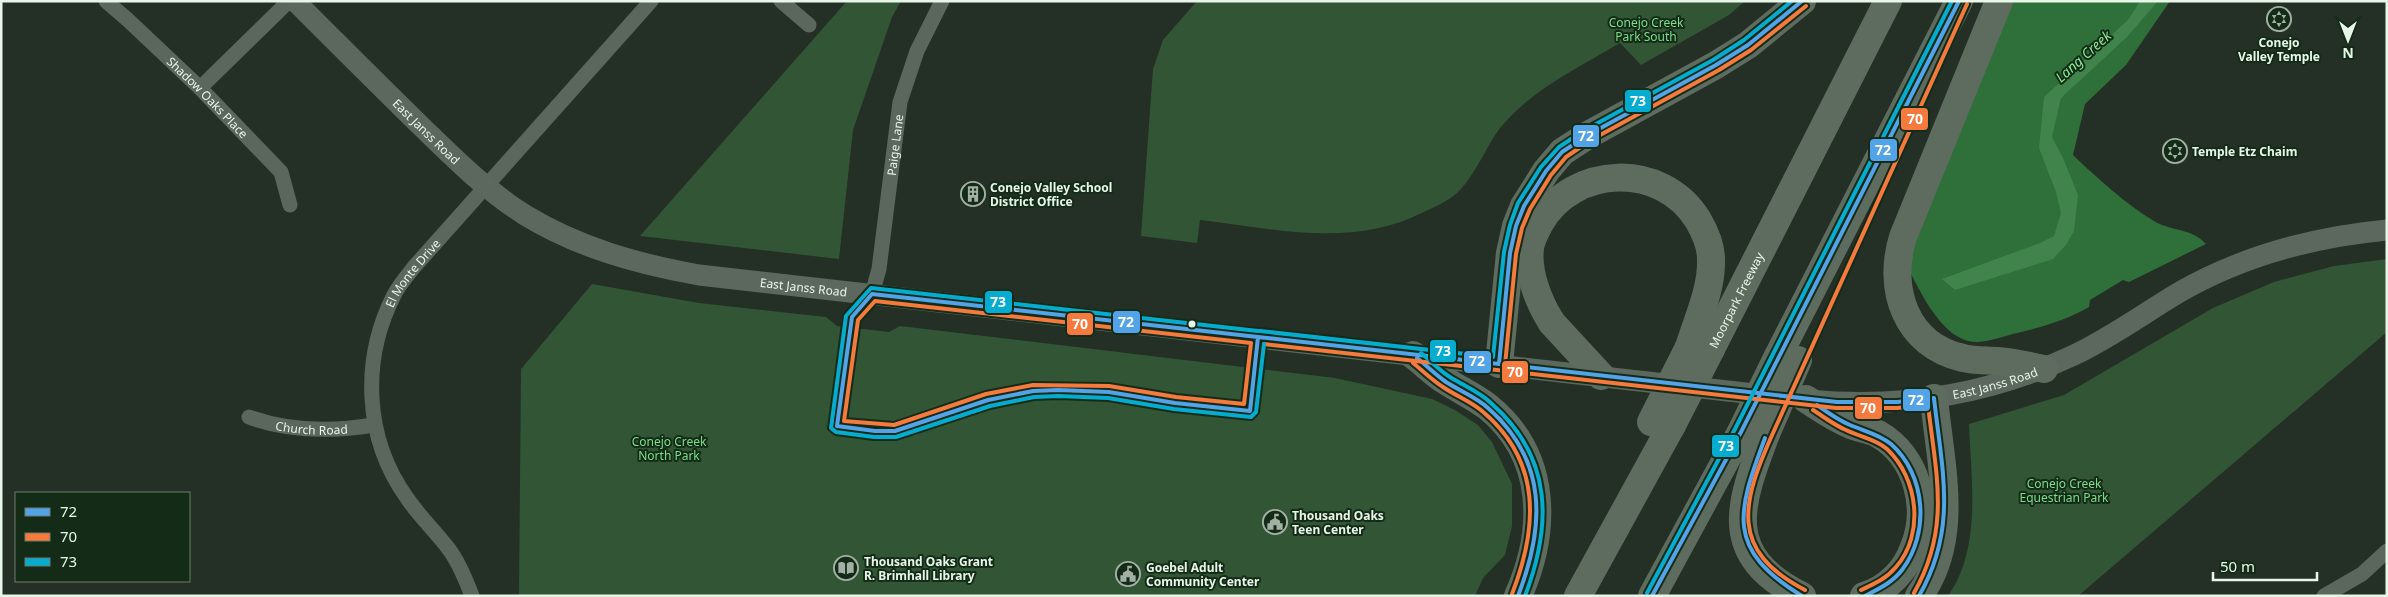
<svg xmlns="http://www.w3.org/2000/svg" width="2388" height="597" font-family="'Noto Sans',sans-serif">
	<rect width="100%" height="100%" fill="#243025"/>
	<!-- green -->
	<path fill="#325536" d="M847,1h54l-9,16 -39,113 -14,129 -199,-23z
		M1197,1h548l-16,14 -88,50 -21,-22c-42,25 -89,47 -120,85 -14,19 -23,43 -39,61 -9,10 -22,16 -35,22 -74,38 -147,18 -226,9l-3,23 -56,-7 12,-167 10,-29z
		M2387,259v73l-309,264h-130c34,-48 23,-116 21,-172l95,-29 149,-87 61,-26 60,-16z
		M592,284l107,19 127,14 11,9 52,6 11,-6 435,52 97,21 23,11 23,15 14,17 20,42v42l-7,29 -22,23 -8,18h-956l2,-227z"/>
	<!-- forest -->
	<path fill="#2e6f3a" d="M2013,1h157l-44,64 -41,39 -12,51c23,22 54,50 81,66 18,11 36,6 52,23l-77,38 -6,-2 -33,20 -1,7c-22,13 -47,20 -72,26 -14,3 -35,12 -49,8 -30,-8 -50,-54 -63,-79z"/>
	<!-- water -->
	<path fill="#40844b" d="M2140,1h18l-31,36 -66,61 -9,39 11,21 15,37 -4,36 -8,14 -13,14 -98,31 -13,-11 98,-36 14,-7 7,-23 -5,-21 -17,-44 5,-51 84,-77z"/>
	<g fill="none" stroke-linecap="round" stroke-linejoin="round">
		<!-- minor -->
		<g stroke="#5b665c" stroke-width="15">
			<path id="s1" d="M106,1l22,19 72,68 81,84 9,33"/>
			<path d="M781,1l28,24"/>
			<path d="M200,88l89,-87"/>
			<path id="s2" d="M872,294l7,-25 21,-167 17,-51 25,-50"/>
			<path id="s3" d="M249,417c41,15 82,15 125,8"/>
			<path id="s4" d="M472,596c-6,-16 -13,-34 -24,-48 -13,-17 -29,-32 -41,-50 -43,-60 -46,-138 -13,-203 5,-10 13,-19 20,-28l237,-266"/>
			<path d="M2324,596l38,-22 25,-23"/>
		</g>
		<!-- secondary -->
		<g stroke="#5c685d" stroke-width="21">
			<path id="s5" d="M295,1c43,43 86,86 129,128 32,31 63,62 101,86 54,33 113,49 174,60l1073,121"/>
			<path id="s6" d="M1808,400c92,9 181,-5 266,-45 36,-17 69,-41 104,-62 64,-37 135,-56 209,-63"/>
		</g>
		<!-- motorway -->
		<g stroke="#5e6c60" stroke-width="28">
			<path d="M1999,1l-96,236c-16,51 2,108 60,121 12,3 23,2 35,3 15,1 31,5 46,8"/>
			<path id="s7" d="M1711,349l177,-348"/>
			<path d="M1413,355c11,8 21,19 33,26 14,9 29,16 42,26 60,49 59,124 30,189"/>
			<path d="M1778,356l181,-355"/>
			<path d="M1499,364l11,-111 6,-27 8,-20 22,-35 16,-19 26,-17 128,-70 32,-20 54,-44"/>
			<path d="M1601,376l-49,-53c-13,-20 -25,-50 -22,-75 1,-8 6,-17 10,-25 33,-58 122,-62 158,-3 7,12 13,25 13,39 1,30 -13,59 -22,88"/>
			<path d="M1806,399c14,9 28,19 43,25 9,5 20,5 29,10 39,22 52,74 36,113 -8,23 -26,42 -50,49"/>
			<path d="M1766,434c-27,71 -46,121 36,162"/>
			<path d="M1578,596l94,-171"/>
			<path d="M1652,596l89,-164"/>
			<path d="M1919,596c42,-58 21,-132 15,-198"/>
		</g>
		<!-- motorway-bridge -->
		<path stroke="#5e6c60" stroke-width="28" d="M1651,422l38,-75
			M1672,425l39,-76
			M1741,432l37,-76
			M1766,434l32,-74"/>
		<defs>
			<path id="bus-1" d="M872,294l386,43 -8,74 -75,-8 -66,-11 -51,-2 -25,1 -45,9 -93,31h-20l-38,-5 15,-109z
				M1258,337l579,65h60l37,-4c8,73 24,130 -15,198
				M1417,358c10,8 19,17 29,24 14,9 30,15 42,26 60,53 57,118 30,188
				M1499,364l11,-111 6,-27 8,-20 22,-35 16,-19 26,-17 128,-70 32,-20 54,-44
				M1817,405c10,7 21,15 33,20 14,6 29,9 41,19 35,31 39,89 11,126 -10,13 -24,19 -37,26
				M1765,438c-28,75 -40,111 37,158
				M1652,596l89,-164 218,-431"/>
			<path id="bus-2" d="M875,301l376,42 -7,61 -68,-7 -67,-11 -76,-1 -47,9 -92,31 -50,-4 14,-101z
				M1264,344l572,64h61l31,-3c8,70 23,123 -14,188
				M1413,363c10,8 19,17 30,24 13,9 27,14 39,24 60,50 56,116 30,183
				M1505,365l11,-111 6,-26 8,-19 21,-34 15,-18 25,-17 128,-70 32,-20 55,-44
				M1813,410c11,7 21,15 33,20 14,7 30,9 41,19 31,29 38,85 9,118 -10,12 -22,17 -35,23
				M1805,590c-77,-40 -63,-88 -32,-157l194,-429"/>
			<path id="bus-3" d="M1258,331l-387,-43 -25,28 -15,112 5,4 38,5h22l94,-31 44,-9 24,-1 50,2 66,11 77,8 5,-5 8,-68
				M1260,331l233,26 11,-105 6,-27 8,-22 23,-36 18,-20 26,-17 128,-70 31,-20 48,-39
				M1421,353c10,8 19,18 29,24 14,9 30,15 42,27 61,54 60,121 33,192
				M1647,593l88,-164 217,-428"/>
		</defs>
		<!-- bus-1 casing -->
		<use href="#bus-1" stroke="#142c17" stroke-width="8"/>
		<!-- bus-2 casing -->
		<use href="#bus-2" stroke="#142c17" stroke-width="8"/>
		<!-- bus-3 casing -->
		<use href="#bus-3" stroke="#142c17" stroke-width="8"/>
		<!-- bus-1 -->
		<use href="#bus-1" stroke="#53a3e8" stroke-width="4"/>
		<!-- bus-2 -->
		<use href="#bus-2" stroke="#f6793e" stroke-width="4"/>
		<!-- bus-3 -->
		<use href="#bus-3" stroke="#06acd0" stroke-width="4"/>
	</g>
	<!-- icons -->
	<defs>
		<symbol id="synagogue-ring" viewBox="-11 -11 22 22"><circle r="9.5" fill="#142c17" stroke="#a3b1a4" stroke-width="1.5"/><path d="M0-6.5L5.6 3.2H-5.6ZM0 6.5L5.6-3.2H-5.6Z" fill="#a3b1a4"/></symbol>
		<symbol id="building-ring" viewBox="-11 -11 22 22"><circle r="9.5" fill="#142c17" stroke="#a3b1a4" stroke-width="1.5"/><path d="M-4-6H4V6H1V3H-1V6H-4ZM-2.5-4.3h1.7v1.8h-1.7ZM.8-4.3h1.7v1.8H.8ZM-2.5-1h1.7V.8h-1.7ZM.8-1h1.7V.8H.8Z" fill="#a3b1a4"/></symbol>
		<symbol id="civic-ring" viewBox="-11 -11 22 22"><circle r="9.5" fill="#142c17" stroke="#a3b1a4" stroke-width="1.5"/><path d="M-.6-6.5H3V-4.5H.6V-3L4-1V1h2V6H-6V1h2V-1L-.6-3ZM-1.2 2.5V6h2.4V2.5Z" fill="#a3b1a4"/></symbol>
		<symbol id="library-ring" viewBox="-11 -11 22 22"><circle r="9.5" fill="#142c17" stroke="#a3b1a4" stroke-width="1.5"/><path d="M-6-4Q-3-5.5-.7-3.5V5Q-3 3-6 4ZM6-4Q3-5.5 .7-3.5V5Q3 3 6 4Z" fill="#a3b1a4"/></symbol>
	</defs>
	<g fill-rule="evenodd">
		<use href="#synagogue-ring" x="2265" y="5" width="28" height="28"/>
		<use href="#synagogue-ring" x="2161" y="137" width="28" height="28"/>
		<use href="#building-ring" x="959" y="180" width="28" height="28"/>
		<use href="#civic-ring" x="1261" y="508" width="28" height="28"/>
		<use href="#library-ring" x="832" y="554" width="28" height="28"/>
		<use href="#civic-ring" x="1114" y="560" width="28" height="28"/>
	</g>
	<!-- markers -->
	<circle fill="#e7f6e8" stroke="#142c17" stroke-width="2" cx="1192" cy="324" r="4.5"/>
	<g text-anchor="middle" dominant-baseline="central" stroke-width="4" stroke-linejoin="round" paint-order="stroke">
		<!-- park labels -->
		<g font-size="12" fill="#7cdd8a" stroke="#142c17">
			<text x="1646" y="22">Conejo Creek<tspan x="1646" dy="14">Park South</tspan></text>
			<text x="669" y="441">Conejo Creek<tspan x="669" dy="14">North Park</tspan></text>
			<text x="2064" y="483">Conejo Creek<tspan x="2064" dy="14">Equestrian Park</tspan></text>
		</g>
		<!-- poi labels -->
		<g font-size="12" font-weight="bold" fill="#e7f6e8" stroke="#142c17" text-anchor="start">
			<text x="2279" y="42" text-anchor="middle">Conejo<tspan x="2279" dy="14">Valley Temple</tspan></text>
			<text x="2192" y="151">Temple Etz Chaim</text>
			<text x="990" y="187">Conejo Valley School<tspan x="990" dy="14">District Office</tspan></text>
			<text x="1292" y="515">Thousand Oaks<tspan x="1292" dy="14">Teen Center</tspan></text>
			<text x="864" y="561">Thousand Oaks Grant<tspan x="864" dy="14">R. Brimhall Library</tspan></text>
			<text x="1146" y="567">Goebel Adult<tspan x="1146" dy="14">Community Center</tspan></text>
		</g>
		<!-- street labels -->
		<g font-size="12" fill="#e7f6e8" stroke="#142c17">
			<text stroke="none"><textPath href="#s1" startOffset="140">Shadow Oaks Place</textPath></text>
			<text stroke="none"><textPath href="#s5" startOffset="185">East Janss Road</textPath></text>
			<text stroke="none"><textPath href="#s2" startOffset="151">Paige Lane</textPath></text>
			<text stroke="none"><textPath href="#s4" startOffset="361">El Monte Drive</textPath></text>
			<text stroke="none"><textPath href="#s5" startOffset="605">East Janss Road</textPath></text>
			<text stroke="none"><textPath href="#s7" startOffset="55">Moorpark Freeway</textPath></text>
			<text stroke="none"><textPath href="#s6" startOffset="189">East Janss Road</textPath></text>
			<text stroke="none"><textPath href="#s3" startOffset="64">Church Road</textPath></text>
		</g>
		<!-- water labels -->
		<g font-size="14" font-style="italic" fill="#89ea96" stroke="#142c17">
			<text transform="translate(2083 56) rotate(-42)">Lang Creek</text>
		</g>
	</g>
	<g stroke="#142c17" stroke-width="2">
		<rect x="1624" y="89" width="28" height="24" rx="5" fill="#06acd0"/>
		<rect x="1900" y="107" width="29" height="24" rx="5" fill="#f6793e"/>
		<rect x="1572" y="124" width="28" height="24" rx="5" fill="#53a3e8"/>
		<rect x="1869" y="138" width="29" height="24" rx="5" fill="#53a3e8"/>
		<rect x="984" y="290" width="29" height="24" rx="5" fill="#06acd0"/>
		<rect x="1112" y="310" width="29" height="24" rx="5" fill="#53a3e8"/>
		<rect x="1066" y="312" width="28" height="24" rx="5" fill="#f6793e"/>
		<rect x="1429" y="339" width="28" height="24" rx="5" fill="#06acd0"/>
		<rect x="1463" y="350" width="29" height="24" rx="5" fill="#53a3e8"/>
		<rect x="1501" y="360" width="28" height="24" rx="5" fill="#f6793e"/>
		<rect x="1902" y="388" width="29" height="24" rx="5" fill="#53a3e8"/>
		<rect x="1854" y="396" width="29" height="24" rx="5" fill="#f6793e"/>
		<rect x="1711" y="434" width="29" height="24" rx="5" fill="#06acd0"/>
	</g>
	<g font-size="14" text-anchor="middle" font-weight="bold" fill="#fff">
		<text x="1638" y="106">73</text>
		<text x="1915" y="124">70</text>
		<text x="1586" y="141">72</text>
		<text x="1883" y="155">72</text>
		<text x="998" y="307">73</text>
		<text x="1126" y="327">72</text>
		<text x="1080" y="329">70</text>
		<text x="1443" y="356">73</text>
		<text x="1477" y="366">72</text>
		<text x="1515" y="377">70</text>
		<text x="1916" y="405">72</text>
		<text x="1868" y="413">70</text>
		<text x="1726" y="451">73</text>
	</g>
	<!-- border -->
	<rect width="2388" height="597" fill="none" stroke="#e7f6e8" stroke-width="5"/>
	<!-- legend -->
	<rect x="15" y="492" width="175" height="90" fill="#142c17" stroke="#687d6b"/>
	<rect x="25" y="508" width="25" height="8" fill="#53a3e8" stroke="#687d6b"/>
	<text x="60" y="517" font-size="15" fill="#e7f6e8">72</text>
	<rect x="25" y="533" width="25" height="8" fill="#f6793e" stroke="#687d6b"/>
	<text x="60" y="542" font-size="15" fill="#e7f6e8">70</text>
	<rect x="25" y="558" width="25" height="8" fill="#06acd0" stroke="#687d6b"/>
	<text x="60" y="567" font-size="15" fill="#e7f6e8">73</text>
	<!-- north arrow -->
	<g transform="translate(2348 40) rotate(180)" stroke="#142c17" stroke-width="4" paint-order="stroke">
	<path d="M0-4L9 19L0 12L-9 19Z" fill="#e7f6e8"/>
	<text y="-8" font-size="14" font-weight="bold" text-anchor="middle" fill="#e7f6e8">N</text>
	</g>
	<!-- scale -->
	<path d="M2213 572v8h104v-8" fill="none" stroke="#e7f6e8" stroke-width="2.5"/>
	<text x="2220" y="572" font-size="15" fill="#e7f6e8" stroke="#142c17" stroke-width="4" paint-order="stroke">50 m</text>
</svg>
